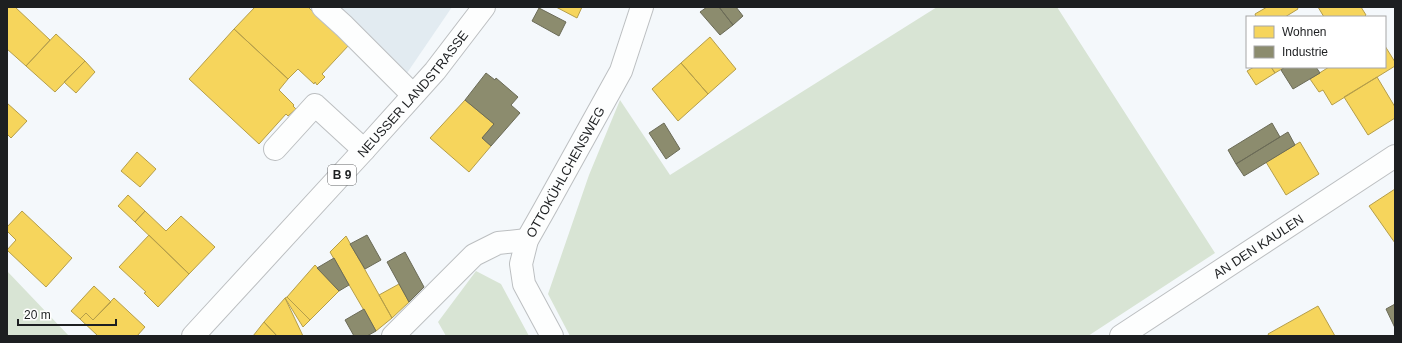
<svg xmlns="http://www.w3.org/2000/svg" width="1402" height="343" font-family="Helvetica,sans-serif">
	<rect width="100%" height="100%" fill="#f4f8fb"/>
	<!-- built -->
	<path fill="#e2ebf1" d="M333,7h119l-45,66z"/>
	<!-- green -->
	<path fill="#d8e4d4" d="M937,7h120l158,246 -127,83h-518l-22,-42 41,-119 31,-75 50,75z
		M7,271l62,65h-62z
		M476,271l25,13 28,52h-83l-8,-14z"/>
	<!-- homes -->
	<path fill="#f6d55c" stroke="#b59e4a" d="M7,7h8l35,33 -24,26 -19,-17z
		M255,7h53l41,38 -27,29 3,3 -8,8 -2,-3 -1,2 -16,-15 -10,10 -54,-50z
		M556,7h26l-5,11z
		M1267,7h30l1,2 -13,8h-29l-1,-3z
		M1318,7h43l5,8 -2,2h-40z
		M234,29l54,50 -9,11 15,15 -1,1 3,3 -8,7 -2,-2 -27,30 -70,-65z
		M56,34l29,27 -30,31 -29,-26z
		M710,37l26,32 -28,25 -27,-31z
		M1385,46l10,16v4l-63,39 -9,-15 -4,2 -9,-13 19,-12h56z
		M85,61l10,11 -19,21 -12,-11z
		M681,63l27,31 -30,27 -26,-32z
		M1254,67h17l4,6 -19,12 -9,-14z
		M1271,67h14l-10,6z
		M1377,77l18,30v11l-27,17 -24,-38z
		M465,100l29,24 -12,14 9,8 -22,26 -39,-34z
		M7,103l20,18 -16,17 -4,-4z
		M1300,142l19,32 -33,21 -20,-33z
		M137,152l19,17 -16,18 -19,-16z
		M1395,189v54l-26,-37z
		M128,195l17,16 -10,11 -17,-16z
		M22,211l50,47 -26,29 -39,-37 9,-10 -9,-9v-4z
		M145,211l21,20 15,-15 34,31 -26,27 -54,-52z
		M149,235l40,39 -31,33 -14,-14 2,-1 -27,-25z
		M346,236l46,82 -16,13 -46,-79z
		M315,265l24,26 -29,29 -23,-23z
		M399,284l10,18 -17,16 -13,-23z
		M94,286l17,16 -18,18 -7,-7 -6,6 -9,-8z
		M287,297l23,23 -7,7 -18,-29z
		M114,298l31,29 -8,9h-39l-18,-17 6,-6 7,7z
		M285,298l18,38h-26l-13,-14z
		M1318,306l17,30h-66l-1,-2z
		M264,322l13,14h-24z"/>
	<!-- industry -->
	<path fill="#8c8c6e" stroke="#6b6b57" d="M707,7h12l14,18 -13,10 -20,-23z
		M719,7h17l7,9 -10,9z
		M539,8l27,14 -7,14 -27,-15z
		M1285,67h31l4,6 -27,16 -12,-19z
		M486,73l9,7 1,-2 22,19 -7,8 9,8 -29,33 -9,-8 12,-14 -29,-24z
		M664,123l16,26 -14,10 -17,-26z
		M1272,123l8,14 -44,27 -8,-14z
		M1288,132l7,13 -51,31 -8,-12z
		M367,235l14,25 -16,9 -15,-25z
		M405,252l19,35 -15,15 -22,-40z
		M334,258l15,27 -10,6 -22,-23z
		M1395,304v24l-9,-19z
		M364,309l12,22 -9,5h-13l-9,-16z"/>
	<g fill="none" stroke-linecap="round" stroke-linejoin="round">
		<defs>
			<g id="minor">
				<path d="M323,7l21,19 69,69"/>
				<path d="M275,149l40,-44 49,45"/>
				<path d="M393,336l81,-81 24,-12 29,-3"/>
				<path id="s1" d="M552,336l-28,-52 -3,-20 6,-24 17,-30 77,-139 21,-64"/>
				<path id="s2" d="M1121,336l274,-180"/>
			</g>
			<g id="major">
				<path id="s3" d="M193,336l171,-186 71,-79 49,-64"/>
			</g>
		</defs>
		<!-- minor casing -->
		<use href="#minor" stroke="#bcbfc1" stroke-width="24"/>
		<!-- major casing -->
		<use href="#major" stroke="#bcbfc1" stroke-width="24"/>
		<!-- minor -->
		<use href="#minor" stroke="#fdfefe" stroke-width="22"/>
		<!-- major -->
		<use href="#major" stroke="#fdfefe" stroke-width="22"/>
	</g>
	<g text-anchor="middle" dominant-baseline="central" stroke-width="4" stroke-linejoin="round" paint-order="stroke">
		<!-- shield labels -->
		<rect fill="#fff" stroke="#616264" stroke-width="1" x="328" y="165" width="28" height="20" rx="3"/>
		<g font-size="12" font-weight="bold" fill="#1d1f21">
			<text x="342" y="175">B 9</text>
		</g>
		<!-- street labels -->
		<g font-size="13" fill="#1d1f21" stroke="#fff">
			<text stroke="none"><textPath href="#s3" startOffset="327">NEUSSER LANDSTRASSE</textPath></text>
			<text stroke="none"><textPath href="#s1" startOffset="182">OTTOKÜHLCHENSWEG</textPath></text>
			<text stroke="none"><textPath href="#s2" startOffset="164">AN DEN KAULEN</textPath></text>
		</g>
	</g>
	<!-- border -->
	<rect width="1402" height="343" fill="none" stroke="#1d1f21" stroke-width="16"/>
	<!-- legend -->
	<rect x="1246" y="16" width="140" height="52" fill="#ffffff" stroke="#a5a5a6"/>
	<rect x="1254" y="26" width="20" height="12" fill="#f6d55c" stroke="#a5a5a6"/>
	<text x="1282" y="36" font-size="12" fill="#1d1f21">Wohnen</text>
	<rect x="1254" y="46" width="20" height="12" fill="#8c8c6e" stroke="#a5a5a6"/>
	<text x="1282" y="56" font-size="12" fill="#1d1f21">Industrie</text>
	<!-- scale -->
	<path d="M18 319v6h98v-6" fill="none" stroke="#1d1f21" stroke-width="2"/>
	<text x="24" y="319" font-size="12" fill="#1d1f21" stroke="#ffffff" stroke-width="3" paint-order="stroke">20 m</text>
</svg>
